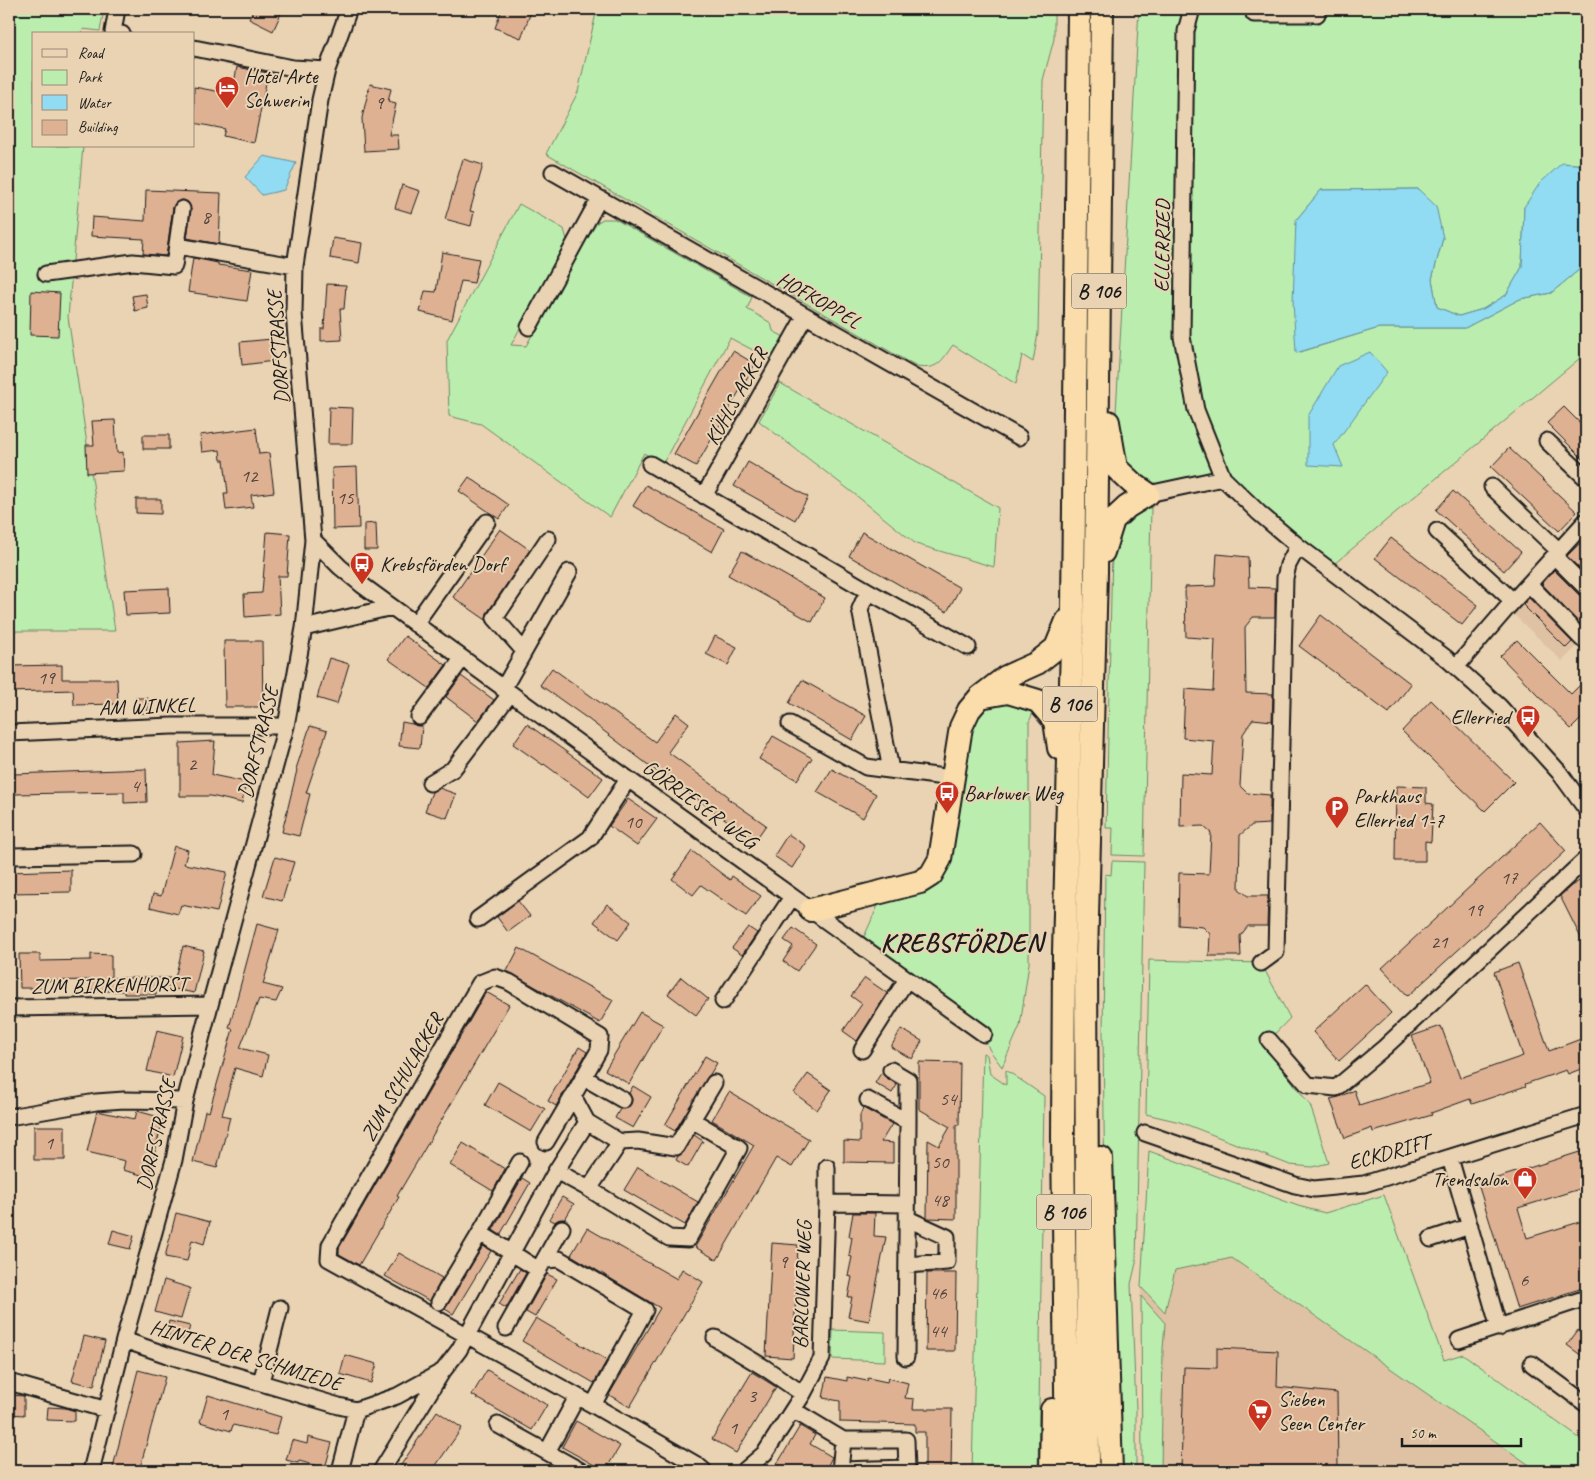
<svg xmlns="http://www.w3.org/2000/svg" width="1595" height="1480" font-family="Caveat,sans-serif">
	<rect width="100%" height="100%" fill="#ead3b3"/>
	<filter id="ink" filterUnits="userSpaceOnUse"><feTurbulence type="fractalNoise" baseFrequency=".02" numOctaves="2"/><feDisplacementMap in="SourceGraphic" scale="10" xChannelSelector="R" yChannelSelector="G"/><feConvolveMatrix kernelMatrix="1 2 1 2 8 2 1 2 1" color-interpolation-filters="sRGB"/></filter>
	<g filter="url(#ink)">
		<!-- built -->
		<path fill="#dfc2a3" d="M1586,521v117l-24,23 -55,-53z
			M1147,1198l391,273h-396l-1,-184z"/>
		<!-- green -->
		<path fill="#bbeeae" stroke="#6c8565" d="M9,9h95l-4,22 -17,-2 -1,5h-48v112h49l-15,171 47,314h-106z
			M597,9h457v30l-11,41 -5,253 -5,29 -11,-7 -6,29 -63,-39c-12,16 -14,25 -36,22l-371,-213 32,-62z
			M1139,9h447v156l-24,-2 -38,44 -2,60 -16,28 -23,14 -24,7 -22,-9 -5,-28 11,-41 -25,-49 -97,1 -25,30 1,133 82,-25h86l55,-29 31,-6 35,-29v89l-258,216 -104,-90 -68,14 -36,-33 -5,-30z
			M519,204l45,25 3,11 -56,105 15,1 67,-121 10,-6h12l137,78 -5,12 24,14 2,8 11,6 -12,23 -42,-22 -68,127 -18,-12 -34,64 -129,-93 -32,-8 -2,-76z
			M780,383l218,125 -4,59 -78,-23 -64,-52 -93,-71z
			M1151,506l-7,350 -32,-1 1,-27h-7l6,-278c7,-30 13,-32 39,-44z
			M980,697l58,4 -9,21v241l-9,63 -18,41 -13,-18 -5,-15 -124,-88 24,-54 36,-10 27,-68z
			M1112,861l32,1 -8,401 -5,21 5,125v62h-18l-13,-267 -2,-170 2,-160 6,1z
			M1149,960l112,3 29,55 -26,27 46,60 19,58 -17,4 -22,-2 -110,-43 -34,-8z
			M983,1053l4,2 3,19 16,11v-15l38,26 -6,375h-66z
			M1149,1151l149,55 27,7 59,-18 60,165 19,-6 123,89v28h-48l-306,-213 -57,12 -10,42 -24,-25z
			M1141,1296l24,27 -2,26 -2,122h-19z
			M833,1330l52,2v29l-53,-2z"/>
		<!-- water -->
		<path fill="#91dcf2" stroke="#628f9c" d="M264,156l32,7 -12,27 -22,5 -17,-18z
			M1562,163l24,2v99l-35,29 -31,6 -55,29h-86l-83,25 -3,-52 3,-81 25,-30 97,-1 18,17 7,32 -11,41 5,28 22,9 24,-7 23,-14 16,-28 2,-60 16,-24z
			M1370,352l17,20 -53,73 9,22 -35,-2v-49l30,-50z"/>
		<!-- building -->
		<path fill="#dfb193" stroke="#1c1c1c" d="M254,9h29l-10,22 -24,-12z
			M502,9h20l9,3 -10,26 -26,-10z
			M237,67l31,6 -14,70 -31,-7 2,-7 -31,-6v-36l38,7z
			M370,84l21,5 -3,13 8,2 -7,31h9l1,14 -35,2 -2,-33z
			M463,159l20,6 -13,46 4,1 -3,14 -26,-7z
			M402,185l18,6 -8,22 -17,-5z
			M146,190l75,3 -2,51 -32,-6 4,-28 -3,-8 -5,-2 -8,3 -2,4 -7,49 -23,-2 1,-15 -53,-3 1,-19 53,4z
			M333,238l29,5 -3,20 -29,-5z
			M442,252l37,7 -5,24 -13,-2 -9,39 -32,-8 5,-21 11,1z
			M193,258l25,5v2l34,5 -5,31 -59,-9z
			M327,284l19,1 -2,24h-4l2,31 -21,1v-12h3z
			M31,291l29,2 -2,43 -28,-1z
			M146,294l2,14 -13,3 -3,-15z
			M272,339l2,22 -32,4 -2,-23z
			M733,351l22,13 -59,102 -22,-12z
			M329,407l24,1 -1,36h-24z
			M1564,407l22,22v33l-39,-39z
			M115,420l2,33 6,-1 1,19 -37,2 -1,-28h8l-2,-24z
			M256,428l3,26 10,-1 5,39 -23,3 2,12 -27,3 -2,-17h4l-4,-33h-3l-1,-10 -18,2 -2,-17z
			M143,435h26v14h-26z
			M1509,448l68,64 -18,19 -68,-64z
			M748,462l60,35 -13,23 -61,-34z
			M357,467l2,61 -26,1 -1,-61z
			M469,477l40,28 -10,14 -40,-28z
			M646,485l78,44 -12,23 -79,-46z
			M1453,491l68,61 -17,19 -68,-61z
			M136,499h25v15l-25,-1z
			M376,523l1,27h-13v-26z
			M500,529l30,21 -43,63 -1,7 -33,-23z
			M267,532l23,2 -3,42h-9l2,38 -35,3 -1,-23 18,-1z
			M862,532l98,56 -13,24 -98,-56z
			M1586,537v38l-19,-19z
			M1391,538l87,67 -16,20 -87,-67z
			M742,551l83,47 -13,24 -84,-47z
			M1217,554l31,3 1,30 26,1v29h-22l-8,10 1,66 27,1 -1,27 -19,-2 -10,15 -3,52 7,7 23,2v29l-18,1 -12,10 -1,54 9,7h20l-1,30h-19l-8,10 1,20h-32l1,-22 -7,-7 -25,-2 1,-52 30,1 2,-41 -8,-7 -23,1 1,-54 31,2 2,-34 -31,-3 2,-49 28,2 2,-52 -29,-2 -1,-50 30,-1z
			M1554,570l25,25 7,2 -1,32 -43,-45z
			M169,588l1,25 -44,2 -2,-25z
			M1529,598l43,44 -6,6 -43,-43z
			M1321,615l90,69 -22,29 -90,-67z
			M405,636l41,29 -17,23 -41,-29z
			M715,636l22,11 -9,18 -22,-11z
			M1517,640l54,54 15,-15v35l-15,15 -71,-73z
			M224,641h38l1,66h-38z
			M329,658l20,6 -12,40 -20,-6z
			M62,665v14h55l1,25 -44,1 -1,-15 -64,2v-26z
			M552,668l103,74 21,-29 13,10 -21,29 60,44 -1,2 39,27 -12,17 -20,-14 1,-2 -66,-47 -1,1 -80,-61 -48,-34z
			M461,676l33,24 -16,21 -32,-24z
			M802,680l64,36 -14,24 -63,-37z
			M135,698h13v15h-12z
			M1431,700l83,82 -29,29 -83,-80z
			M402,722l20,4 -2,22 -21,-2z
			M527,724l76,54 -14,19 -45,-33 -1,1 -30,-21z
			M310,726l17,5 -21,62 4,1 -11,42 -17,-4 15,-62 -1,-1z
			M773,736l39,22 -15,22 -38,-21z
			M215,741l-3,34 34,7 -4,21 -31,-7h-31v-53z
			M146,769l1,33 -23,1v-11l-110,2v-20z
			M832,769l44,25 -13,24 -46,-26z
			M1396,786l30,1v16l7,1 -2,38 -6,-1v20h-30z
			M439,788l17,6 -9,24 -22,-7 7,-19z
			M628,799l29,20 -20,27 -28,-20z
			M1540,822l26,29 -158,145 -26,-28z
			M788,834l18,12 -14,22 -18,-12z
			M174,846l14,4 -4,14 43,8 -10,40 -36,-7 -3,9 -28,-7 3,-13 8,2z
			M692,851l38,29 2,-4 29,20 -15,20 -45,-31 -8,10 -21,-16z
			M275,857l19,5 -12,39 -19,-5z
			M71,870v22l-62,1v-21z
			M1581,880l5,10v58l-26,-52 11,-10z
			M518,901l12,15 -22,16 -11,-15z
			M607,904l24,18 -13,18 -24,-18z
			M257,924l22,6 -16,54 19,5 -6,13 -17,-3 -19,49 28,7 -5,21 -28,-8 -13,47 8,2 -13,51 -24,-6 12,-51 4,1 24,-83 -4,-1z
			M748,927l9,6 -15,22 -10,-7z
			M793,928l23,16 -19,27 -14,-10 10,-15 -9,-6z
			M183,946l21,5 -10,42 -38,-8v9h-32v-3h-33v-11l-51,1v7h-20l-1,-34h21v7l51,-1v-6l20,1v23h64z
			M519,948l94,52 -13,23 -93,-52z
			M1518,963l31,88 37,-14v30l-18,7 -2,-4 -41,14 1,2 -54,18 -2,-5 -39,14 1,2 -59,17 -1,-4 -27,10 -15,-39 9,-2 15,-7 5,15 71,-22 -18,-47 29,-10 19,52 63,-22 -29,-84z
			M681,977l27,22 -12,16 -28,-21z
			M865,978l22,15 -30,48 -14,-10 19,-27 -11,-8z
			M1365,984l26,29 -52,48 -26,-29z
			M486,992l23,13 -112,191 2,1 -40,68 -20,-11v-6z
			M640,1012l23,13 -34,59 -24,-14z
			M901,1029l21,12 -10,18 -21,-12z
			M157,1030l26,6 -10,41 -26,-6z
			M579,1047l8,5 -31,54 -8,-5z
			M705,1056l12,7 -42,68 -10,-6z
			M919,1062l41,1 -1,62h-3v94l-29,-1 1,-78 11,6 11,-19 -31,-18z
			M881,1073l16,12 -5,8 -17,-10z
			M808,1074l23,16 -14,20 -23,-17z
			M498,1082l47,27 -14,23 -46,-27z
			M633,1086l18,11 -18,31 -18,-10 5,-9 7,-1 4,-4 1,-4 -3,-7z
			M729,1092l80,47 -17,28 -16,-9 -59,102 -22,-13 59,-102 -42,-25z
			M863,1108l29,16 -11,18 12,1v20l-49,-1v-21l16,1v-27z
			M97,1111l38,8 2,-8 26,7 -14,59 -26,-7 2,-9 -38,-9z
			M34,1126h31v34h-31z
			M694,1135l9,6 -15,26 -12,-7 2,-4 6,-4z
			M463,1143l42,26 -12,22 -43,-26z
			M1586,1150v37l-68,21 9,30 59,-18v67l-69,22 -39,-125z
			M638,1167l60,35 -13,23 -61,-35z
			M522,1178l8,5 -30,52 -7,-5z
			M562,1197l12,7 -9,15 -7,1 -3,2 -6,-3z
			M176,1213l34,9 -6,22 -12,-4 -5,21 -22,-4z
			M853,1213h22l-1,23 12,1 -17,84 -21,-4 4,-20h-4l4,-20 -4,-1 4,-19 -3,-1 3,-19 -3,-1z
			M587,1228l90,51 5,-10 21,13 -73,125 -21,-12 51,-87 -89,-53z
			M113,1230l21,6 -4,13 -21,-5z
			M772,1243l26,2 -5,113 -27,-2z
			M483,1246l8,5 -38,63 -8,-5z
			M399,1253l43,25 -12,23 -45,-25z
			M520,1269l6,4 -20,35 -7,-4z
			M927,1273h29l-1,78h-29z
			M547,1274l10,5 -22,38 -9,-5z
			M164,1280l26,8 -9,31 -26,-7z
			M536,1318l71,42 -13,23 -72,-42z
			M169,1321l21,5 -4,14 -20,-6z
			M1578,1330l8,6v23l-19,-14z
			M84,1336l21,5 -11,45 -22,-5z
			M1217,1348l61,3 -1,36 60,6 1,78h-157l3,-104 33,1z
			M345,1355l32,9 -6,19 -31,-9z
			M138,1370l27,7 -26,94h-27z
			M487,1370l60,35 -15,25 -60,-35z
			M752,1372l24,15 -40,66 -24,-14z
			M827,1377l20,4v-4l20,4 1,-3 19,4 1,-4 20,5 -3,15 9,1 -1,10h39l-1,62h-26v-39h-10v-8l-75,-2v-21l-17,-3z
			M9,1395l15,1v19l-15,-1z
			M208,1395l73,22 -5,18 -43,-10 -2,6 -31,-9z
			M48,1407l17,1 10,3v10l-28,-1z
			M437,1411l25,17 -30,43h-35z
			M576,1421l44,25 -15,25 -43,-24z
			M800,1426l15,9 -5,9 22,13 -7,14h-41l-8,-5z
			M308,1437l24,6 -7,25 -26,-7 -1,2 -12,-3 6,-20 15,4z"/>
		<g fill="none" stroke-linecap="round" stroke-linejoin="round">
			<defs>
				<path id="minor" d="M117,9l-4,23 9,2
					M1192,9l-6,22 -4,306 14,73 27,68 36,35 39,33 148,112 53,48 60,66 27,37
					M1254,9v5h63
					M194,48l99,20 34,2
					M553,172l466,265
					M177,246l118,20
					M46,274l87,-12 41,4 8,-57
					M529,327l70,-128
					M1547,441l39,37
					M650,464l218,127 100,56
					M1492,487l67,64
					M1148,494l75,-16
					M704,496l101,-180
					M1437,531l76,70
					M313,540l27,27 22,18 266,194 356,255
					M1554,556l32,32
					M1529,584l53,55
					M868,591l-8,18 31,161
					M415,624l72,-102
					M304,628l88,-21
					M524,651l-29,-33 53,-79
					M1456,667l51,-59 79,-87
					M503,689l66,-117
					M419,717l43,-58
					M790,724l76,43 86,11
					M9,733l163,-7h114
					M430,783l23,-14 57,-75
					M9,856l125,-2
					M478,919l112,-81 38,-59
					M1261,963l15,-11 9,-374 3,-13 10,-19
					M723,1001l69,-104
					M9,1008l201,-3
					M1269,1040l39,45 28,3 49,-41 201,-188
					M862,1050l45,-71
					M891,1070l17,10v42
					M583,1077l40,23
					M868,1100l40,22 -2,235
					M9,1117l87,-15 28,-2 61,1
					M692,1120l22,-37
					M587,1122l-14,-26 26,-46 1,-13 -91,-55 -14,-5 -15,6 -150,262 -1,14 264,146 104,60 7,6
					M1145,1133l150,52 19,4 50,-5 222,-69
					M546,1142l27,-46
					M1450,1158l49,170
					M589,1189l80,49 19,1 51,-91 -47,-28 -16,27 -38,-6 -18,1
					M827,1203l80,1
					M480,1233l40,-71
					M1431,1239l39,-13
					M546,1260l13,-1 86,51 -52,95
					M907,1265l40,-3v-25l-39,-18
					M439,1302l41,-69 59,37
					M506,1328l56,-100
					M715,1338l50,30 38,26
					M124,1340l46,16 169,50 17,4 41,-14 46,-25 16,-21 97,-179 31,-49 33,20 -31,47 -33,-18
					M1459,1340l127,-42
					M1532,1364l54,40
					M9,1382l98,28
					M261,1382l19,-74
					M793,1410l50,30h63l1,31
					M498,1425l83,46
					M547,1452l30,-55
					M841,1470l66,-2
					M91,1471l33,-131 50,-180 11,-59 25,-96 76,-279 18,-98 9,-88 -19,-227 1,-47 25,-166 7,-30 22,-61
					M340,1471l16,-61
					M381,1471l61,-99
					M744,1471l21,-18 38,-59 19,-36 5,-155v-36
					M840,1471l3,-31"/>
				<path id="highway" d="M1103,552l10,-32 14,-13 21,-13 -16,-11 -16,-15 -8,-46
					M980,697l28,-5 30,9 17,20 4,27
					M811,910l109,-28 11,-7 9,-16 21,-132 8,-17 11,-13 26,-20 31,-14 19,-15 11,-27
					M1101,1158l10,313
					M1051,1471l1,-61
					M1067,1471l-4,-334 1,-185 9,-346 6,-597
					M1088,1471l-2,-515 10,-384 6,-563"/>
			</defs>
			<!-- minor casing -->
			<use href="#minor" stroke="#1c1c1c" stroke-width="19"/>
			<!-- highway casing -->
			<use href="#highway" stroke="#1c1c1c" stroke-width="26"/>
			<!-- minor -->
			<use href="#minor" stroke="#ead3b3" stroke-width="15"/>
			<!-- highway -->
			<use href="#highway" stroke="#faddab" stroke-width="22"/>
		</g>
	</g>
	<!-- icons -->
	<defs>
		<symbol id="hotel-pin" viewBox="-11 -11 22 30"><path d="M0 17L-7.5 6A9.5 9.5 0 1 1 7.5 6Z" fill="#c8321e" stroke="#ead3b3"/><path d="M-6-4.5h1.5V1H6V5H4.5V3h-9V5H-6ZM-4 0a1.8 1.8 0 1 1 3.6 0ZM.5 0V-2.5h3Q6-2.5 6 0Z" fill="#fff"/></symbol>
		<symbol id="bus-pin" viewBox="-11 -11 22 30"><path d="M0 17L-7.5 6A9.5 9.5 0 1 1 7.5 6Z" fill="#c8321e" stroke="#ead3b3"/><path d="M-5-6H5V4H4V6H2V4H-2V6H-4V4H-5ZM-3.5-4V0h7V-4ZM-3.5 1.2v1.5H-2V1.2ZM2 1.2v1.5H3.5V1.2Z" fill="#fff"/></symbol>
		<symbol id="parking-pin" viewBox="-11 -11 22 30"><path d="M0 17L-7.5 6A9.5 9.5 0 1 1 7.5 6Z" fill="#c8321e" stroke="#ead3b3"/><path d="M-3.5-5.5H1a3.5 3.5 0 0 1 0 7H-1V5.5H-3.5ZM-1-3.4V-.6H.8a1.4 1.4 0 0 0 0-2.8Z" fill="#fff"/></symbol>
		<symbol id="shop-pin" viewBox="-11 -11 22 30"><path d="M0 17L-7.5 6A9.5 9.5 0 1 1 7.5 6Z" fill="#c8321e" stroke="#ead3b3"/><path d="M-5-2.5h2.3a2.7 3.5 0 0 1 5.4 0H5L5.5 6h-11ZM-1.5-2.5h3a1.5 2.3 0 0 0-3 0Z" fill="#fff"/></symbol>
		<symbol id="supermarket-pin" viewBox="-11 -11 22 30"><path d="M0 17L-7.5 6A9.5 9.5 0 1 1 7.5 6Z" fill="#c8321e" stroke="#ead3b3"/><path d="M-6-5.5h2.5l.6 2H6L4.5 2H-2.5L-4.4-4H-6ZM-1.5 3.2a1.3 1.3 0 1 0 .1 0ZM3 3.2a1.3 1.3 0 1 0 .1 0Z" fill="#fff"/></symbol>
	</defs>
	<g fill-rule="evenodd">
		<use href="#hotel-pin" x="213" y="74" width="28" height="38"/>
		<use href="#bus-pin" x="348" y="550" width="28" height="38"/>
		<use href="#bus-pin" x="1514" y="703" width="28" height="38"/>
		<use href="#bus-pin" x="933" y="779" width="28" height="38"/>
		<use href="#parking-pin" x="1323" y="794" width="28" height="38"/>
		<use href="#shop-pin" x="1511" y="1165" width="28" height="38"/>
		<use href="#supermarket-pin" x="1246" y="1397" width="28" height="38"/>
	</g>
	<g text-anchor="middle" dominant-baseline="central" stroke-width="4" stroke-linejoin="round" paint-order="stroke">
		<!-- number labels -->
		<g font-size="19" fill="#4d413a">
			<text x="379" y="103">9</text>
			<text x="206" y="217">8</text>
			<text x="249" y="476">12</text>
			<text x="345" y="498">15</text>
			<text x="46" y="678">19</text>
			<text x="192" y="764">2</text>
			<text x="135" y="786">4</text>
			<text x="633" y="822">10</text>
			<text x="1509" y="878">17</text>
			<text x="1474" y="910">19</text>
			<text x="1439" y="942">21</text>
			<text x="948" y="1099">54</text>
			<text x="49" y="1143">1</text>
			<text x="940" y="1162">50</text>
			<text x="940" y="1200">48</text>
			<text x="783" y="1262">9</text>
			<text x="1524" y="1280">6</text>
			<text x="938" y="1293">46</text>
			<text x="938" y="1331">44</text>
			<text x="752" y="1396">3</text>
			<text x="224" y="1414">1</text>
			<text x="733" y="1428">1</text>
		</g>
		<!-- shield labels -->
		<g fill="#ead3b3" stroke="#5a5349" stroke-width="1">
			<rect x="1071.5" y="273.5" width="55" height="35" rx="4"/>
			<rect x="1042.5" y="686.5" width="55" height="35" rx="4"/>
			<rect x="1036.5" y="1194.5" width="55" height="35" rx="4"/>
		</g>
		<g font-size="20" font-weight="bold" fill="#1c1c1c">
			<text x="1099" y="291">B 106</text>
			<text x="1070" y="704">B 106</text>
			<text x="1064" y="1212">B 106</text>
		</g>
		<!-- poi labels -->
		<g font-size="21" fill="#1c1c1c" stroke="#ead3b3" text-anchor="start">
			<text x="244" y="76">Hotel Arte<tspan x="244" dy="24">Schwerin</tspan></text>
			<text x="380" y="564">Krebsförden Dorf</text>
			<text x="1510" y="717" text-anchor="end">Ellerried</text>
			<text x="964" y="793">Barlower Weg</text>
			<text x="1354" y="796">Parkhaus<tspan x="1354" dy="24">Ellerried 1-7</tspan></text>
			<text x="1508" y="1179" text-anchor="end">Trendsalon</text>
			<text x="1278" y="1399">Sieben<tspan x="1278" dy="24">Seen Center</tspan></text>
		</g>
		<!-- street labels -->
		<g font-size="21" fill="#1c1c1c" stroke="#ead3b3">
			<text transform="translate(1162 246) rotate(-89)">ELLERRIED</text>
			<text transform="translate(819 300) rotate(30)">HOFKOPPEL</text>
			<text transform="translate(278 347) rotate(-94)">DORFSTRASSE</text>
			<text transform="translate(736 396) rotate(-61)">KÜHLS ACKER</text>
			<text transform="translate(147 706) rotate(-2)">AM WINKEL</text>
			<text transform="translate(258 742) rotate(-76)">DORFSTRASSE</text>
			<text transform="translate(700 804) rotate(36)">GÖRRIESER WEG</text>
			<text transform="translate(109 985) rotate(-1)">ZUM BIRKENHORST</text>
			<text transform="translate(402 1077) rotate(-60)">ZUM SCHULACKER</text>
			<text transform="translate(156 1134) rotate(-77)">DORFSTRASSE</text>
			<text transform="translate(1389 1152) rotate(-15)">ECKDRIFT</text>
			<text transform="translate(802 1285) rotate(-88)">BARLOWER WEG</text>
			<text transform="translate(246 1355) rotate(17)">HINTER DER SCHMIEDE</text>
		</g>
		<!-- district labels -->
		<g font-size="26" font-weight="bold" letter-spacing="1" fill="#1c1c1c" stroke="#ead3b3">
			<text x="962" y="942">KREBSFÖRDEN</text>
		</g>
	</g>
	<!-- margin -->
	<rect width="1595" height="1480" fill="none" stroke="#ead3b3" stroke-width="30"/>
	<rect x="15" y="15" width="1565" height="1450" fill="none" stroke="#1c1c1c" stroke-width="2" filter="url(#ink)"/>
	<!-- legend -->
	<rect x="32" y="32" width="162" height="115" fill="#ead3b3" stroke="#988a77"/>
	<rect x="42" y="49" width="25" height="8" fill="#ead3b3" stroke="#988a77"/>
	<text x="78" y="58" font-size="15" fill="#1c1c1c">Road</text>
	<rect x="42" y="70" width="25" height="15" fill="#bbeeae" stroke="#988a77"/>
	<text x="78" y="82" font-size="15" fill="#1c1c1c">Park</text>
	<rect x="42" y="95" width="25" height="15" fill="#91dcf2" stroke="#988a77"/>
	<text x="78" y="108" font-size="15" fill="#1c1c1c">Water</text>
	<rect x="42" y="120" width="25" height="15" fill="#dfb193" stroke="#988a77"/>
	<text x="78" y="132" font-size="15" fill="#1c1c1c">Building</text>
	<!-- scale -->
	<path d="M1402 1438v8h119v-8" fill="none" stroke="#1c1c1c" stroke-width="2.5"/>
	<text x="1410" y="1438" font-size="15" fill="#1c1c1c" stroke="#ead3b3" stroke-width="4" paint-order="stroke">50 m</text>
</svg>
